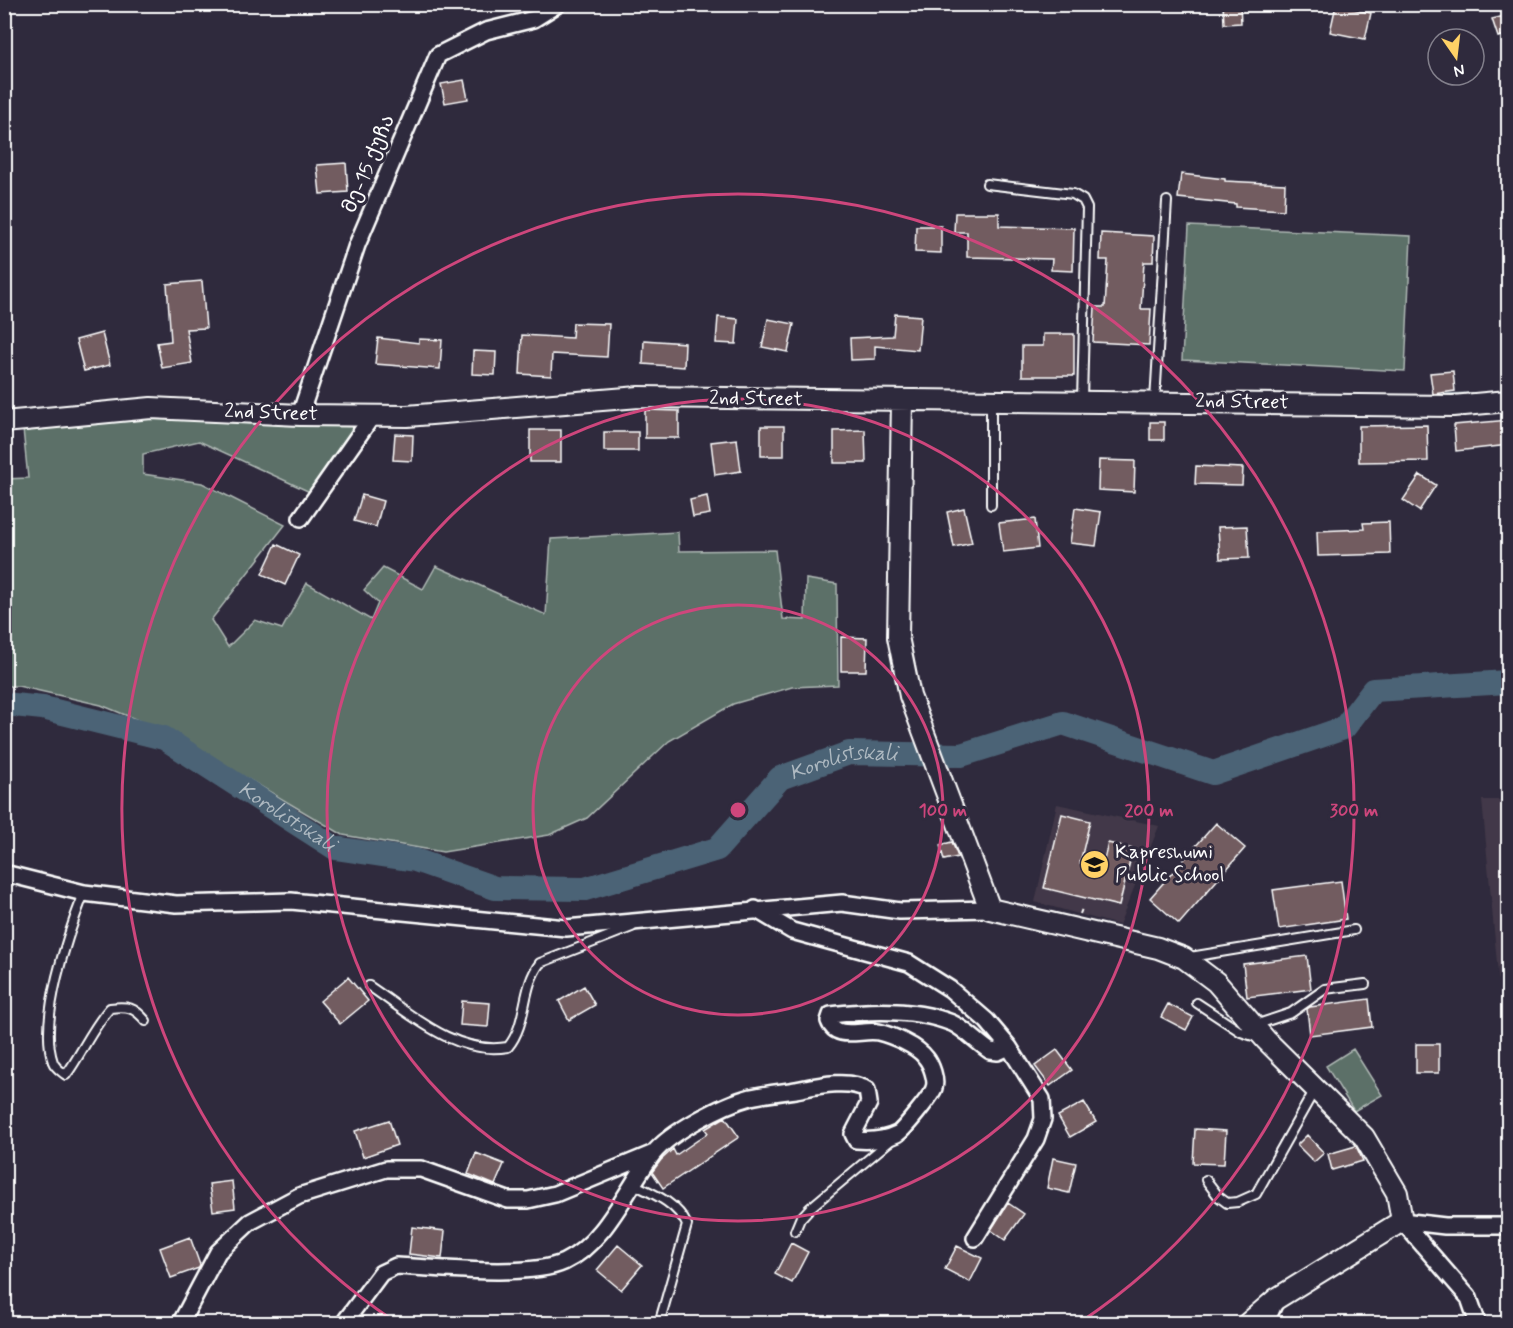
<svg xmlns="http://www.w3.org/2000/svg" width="1513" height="1328" font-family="Mynerve,'Noto Sans Georgian',sans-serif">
	<rect width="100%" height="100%" fill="#2f2a3d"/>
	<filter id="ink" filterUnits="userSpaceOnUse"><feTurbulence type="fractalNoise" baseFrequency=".0167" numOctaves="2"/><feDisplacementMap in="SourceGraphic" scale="12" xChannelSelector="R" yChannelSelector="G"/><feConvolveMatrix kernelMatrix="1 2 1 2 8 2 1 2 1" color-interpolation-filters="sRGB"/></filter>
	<g filter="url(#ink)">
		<!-- built -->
		<path fill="#433948" d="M1482,800h26v282z
			M1057,804l102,22 -40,99 -84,-23z"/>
		<!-- green -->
		<path fill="#5c7068" stroke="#aeb8b4" stroke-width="1.5" d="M1189,226l222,10 -6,135 -223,-11z
			M157,416l202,11 -49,65 -111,-51 -56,13v20l59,9 83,42 -74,95 17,27 27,-27 27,9 25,-46 64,37 7,-17 -14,-13 19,-22 40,21 13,-23 110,49 5,-76 127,-7 1,19 96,-1 8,69 22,1 1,-41 31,5 1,101 -46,2 -59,17 -64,37 -82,77 -38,17 -106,17 -100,-17 -171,-101 -71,-29 -83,-19h-13l-1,-207 24,-1 -5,-49z
			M1353,1049l29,46 -28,16 -28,-45z"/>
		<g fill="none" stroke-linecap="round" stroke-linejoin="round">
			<!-- stream -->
			<path stroke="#94a2ad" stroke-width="4" d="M1429,396l49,-2"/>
			<!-- river -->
			<path stroke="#4c6476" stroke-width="24" id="s1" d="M4,704l39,4 121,30 171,110 80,12 80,28 90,1 132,-40 63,-71 69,-25 112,2 102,-32 150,50 131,-45 29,-38 135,-8"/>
		</g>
		<!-- building -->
		<path fill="#725c60" stroke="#fff" stroke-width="1.5" d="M1223,4h17l1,19 -17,1z
			M1336,5l35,8 -6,26 -35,-7z
			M1509,15v19l-11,3 -6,-18z
			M464,80l4,19 -23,4 -4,-19z
			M346,163l2,29 -28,2 -3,-29z
			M1181,174l44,5v2l60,3 -1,26 -48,-3v-3l-58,-6z
			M955,213h44v13l75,2 -1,43 -22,-1 1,-11 -85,-2v-25h-13z
			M916,226h25v27l-26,-1z
			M1101,233l53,3 -1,26h-9l-3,47h10l-2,36 -56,-3 2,-35h10l3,-47h-8z
			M202,281l4,47 -20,1 6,34 -30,5 -5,-25 14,-2 -4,-57z
			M895,314l26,2 -3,34 -43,-4v13l-24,1 -1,-22 43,-2z
			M718,317l20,2 -2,25 -20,-1z
			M768,319l26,5 -6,28 -26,-5z
			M573,323l36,1 -2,33 -55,-3 -1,22 -31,-2 2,-39 50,3z
			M102,333l8,32 -26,6 -8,-31z
			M1043,334h31v42h-52v-30h21z
			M378,338l41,5v-4l23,1 -2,29 -65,-5z
			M644,340l41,3 -1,24 -41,-3z
			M473,351l23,1 -1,23 -23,-1z
			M1453,371l2,20 -22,3 -3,-21z
			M645,410l34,1v27h-34z
			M1509,420v25l-53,6 -2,-26z
			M1150,422h14v18h-14z
			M1427,425l1,36 -69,1v-36z
			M761,426h23v30h-23z
			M530,430h31v32h-31z
			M865,430l1,33h-32v-32z
			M604,432h34v19h-34z
			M395,434l18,1 -1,26 -19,-1z
			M737,439l4,32 -26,4 -4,-33z
			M1099,460l36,1 -1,31 -36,-2z
			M1196,466l47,2 -1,17 -47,-1z
			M1420,475l16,10 -17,26 -16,-11z
			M362,495l21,6 -7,26 -22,-6z
			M707,496l3,18 -17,3 -3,-17z
			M964,508l8,35 -18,4 -7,-35z
			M1075,508l26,4 -5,34 -26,-3z
			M1035,519l3,29 -35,4 -4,-29z
			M1389,522l1,32 -72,2 -1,-25 47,-2 -1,-6z
			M1247,526l2,32 -29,1 -2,-32z
			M276,544l23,11 -14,30 -23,-11z
			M841,637l26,1 -1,33h-25z
			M1062,814l28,7 -10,42 22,5 6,-25 25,6 -14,57 -75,-18z
			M1216,823l29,25 -66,76 -29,-26z
			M952,842l6,15 -14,3 -4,-15z
			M1341,881l5,38 -67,10 -6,-39z
			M1307,956l4,33 -64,8 -4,-33z
			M348,977l20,24 -28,23 -20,-23z
			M584,986l11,19 -26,15 -10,-19z
			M1369,999l3,28 -62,8 -3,-26 3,-2z
			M462,1001l28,2 -2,24 -28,-2z
			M1168,1004l25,13 -7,13 -25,-13z
			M1416,1044h23v29h-23z
			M1057,1050l15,20 -22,16 -15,-20z
			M1084,1102l12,20 -26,15 -12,-21z
			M725,1117l14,20 -76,51 -11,-16 9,-12 12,-11 3,6 32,-22 -3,-4z
			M389,1120l8,25 -34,12 -8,-26z
			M1195,1129l31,2 -2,33 -31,-1z
			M1307,1135l17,18 -10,9 -17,-17z
			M1356,1146l7,15 -31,9 -4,-16z
			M476,1153l28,11 -9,21 -27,-11z
			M1053,1158l23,5 -7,30 -22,-5z
			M232,1181l3,27 -22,3 -4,-27z
			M1008,1203l16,11 -19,26 -14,-10z
			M412,1227l33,4 -3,27 -33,-4z
			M190,1237l10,28 -1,3 -28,10 -11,-30z
			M791,1243l17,9 -16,31 -17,-9z
			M618,1245l24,20 -21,25 -24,-20z
			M957,1246l25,12 -12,24 -25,-13z"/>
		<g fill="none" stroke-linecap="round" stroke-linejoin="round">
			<defs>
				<path id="service" d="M987,184l86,10 10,6 4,8 -5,192
					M1155,401l12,-200
					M991,505v-103
					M84,893c-16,41 -46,127 -31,169 2,6 8,9 13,13 16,-22 26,-47 44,-67 18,-2 24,-1 36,13
					M1190,957l164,-27
					M369,986c42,28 86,70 139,61 20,-24 13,-59 32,-84l92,-36
					M1197,1003l44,29 15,5
					M1255,1025l36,-12 34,-24 40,-5
					M1206,1180l13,17 8,6 11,-1 18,-8 58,-103
					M633,1184c21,10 44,19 54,41l-28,99
					M795,1231l5,-12 10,-11 80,-67
					M346,1320l25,4"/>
				<path id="minor" d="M300,415l57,-170 81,-190 48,-24 48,-12 24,-15
					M301,518l72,-103
					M4,873l80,20 92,11 115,-3 275,27 276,-25 58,8 90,-2
					M755,909l37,22 117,32 41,26 37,32 22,26 33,52 1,20 -7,20 -61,99
					M1402,1221l67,77 9,26
					M1402,1221l43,5h63
					M346,1320l35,-47 15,-7c41,2 134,12 168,-4 41,-19 63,-74 89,-108 17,-22 71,-50 98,-57 14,-3 30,-5 45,-7 20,-4 53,-12 71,0l2,13 -16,31 3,6c13,1 29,0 41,-6 5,-2 35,-39 37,-46 3,-8 -3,-24 -8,-30 -8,-12 -35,-23 -48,-26 -16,-3 -42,9 -49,-11l2,-6c38,-5 84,-7 121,8 13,6 26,20 38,28l8,1 11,-5
					M180,1324l38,-72 32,-30 49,-26 87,-27h35l87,31h20l27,-6 99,-41
					M1265,1324l10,-22"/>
				<path id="tertiary" d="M902,400l-4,237 12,59 80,213 168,39 26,10 32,24 50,58 98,97 33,56 5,28 -126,78 -29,25
					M4,422l147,-14 149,7 107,1 232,-19 814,9 55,-5"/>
			</defs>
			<!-- service casing -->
			<use href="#service" stroke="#fff" stroke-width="12"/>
			<!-- minor casing -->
			<use href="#minor" stroke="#fff" stroke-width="20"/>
			<!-- tertiary casing -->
			<use href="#tertiary" stroke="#fff" stroke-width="24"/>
			<!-- path -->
			<path stroke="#fff" stroke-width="2" stroke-dasharray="4.5 4.5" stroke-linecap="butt" d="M1080,914l3,-8"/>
			<!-- service -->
			<use href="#service" stroke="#2f2a3d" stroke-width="8"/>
			<!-- minor -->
			<use href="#minor" stroke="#2f2a3d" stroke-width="15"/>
			<!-- tertiary -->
			<use href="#tertiary" stroke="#2f2a3d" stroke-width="20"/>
		</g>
	</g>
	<!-- distance rings -->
	<g fill="none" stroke="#ce467c" stroke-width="3">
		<circle cx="738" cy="810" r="205"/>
		<circle cx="738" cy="810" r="411"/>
		<path d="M394 1321A616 616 0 1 1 1082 1321"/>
	</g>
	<!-- icons -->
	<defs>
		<symbol id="school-disc" viewBox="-11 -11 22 22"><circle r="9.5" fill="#ffd166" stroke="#2f2a3d"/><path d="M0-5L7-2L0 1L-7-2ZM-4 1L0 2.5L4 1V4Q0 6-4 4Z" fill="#111"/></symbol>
	</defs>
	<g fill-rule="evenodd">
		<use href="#school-disc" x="1078" y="848" width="33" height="33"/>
	</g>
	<g text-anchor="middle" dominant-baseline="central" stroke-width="6" stroke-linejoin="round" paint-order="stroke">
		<!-- street labels -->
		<g font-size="20" fill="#fff" stroke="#2f2a3d">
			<text transform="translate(369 164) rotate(-67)">მე-15 ქუჩა</text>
			<text transform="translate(756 399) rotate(1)">2nd Street</text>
			<text transform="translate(1242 402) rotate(1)">2nd Street</text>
			<text transform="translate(271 413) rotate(2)">2nd Street</text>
		</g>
		<!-- poi labels -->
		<g font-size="20" fill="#fff" stroke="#2f2a3d" text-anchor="start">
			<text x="1115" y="852">Kapreshumi<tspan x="1115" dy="23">Public School</tspan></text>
		</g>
		<!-- water labels -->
		<g font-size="21" font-style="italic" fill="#aeb9c1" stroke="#2f2a3d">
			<text stroke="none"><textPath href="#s1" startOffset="922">Korolistskali</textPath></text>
			<text stroke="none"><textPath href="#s1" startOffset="310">Korolistskali</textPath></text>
		</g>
	</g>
	<circle cx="738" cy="810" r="9" fill="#ce467c" stroke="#2f2a3d" stroke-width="3"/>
	<g font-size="18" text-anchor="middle" font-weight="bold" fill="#ce467c" stroke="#2f2a3d" stroke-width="6" stroke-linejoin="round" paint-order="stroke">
		<text x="943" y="816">100 m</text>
		<text x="1149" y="816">200 m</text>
		<text x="1354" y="816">300 m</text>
	</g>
	<!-- margin -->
	<rect width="1513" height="1328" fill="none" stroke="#2f2a3d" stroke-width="24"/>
	<rect x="12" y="12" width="1489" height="1304" fill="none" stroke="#fff" stroke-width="2" filter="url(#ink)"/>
	<!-- north arrow -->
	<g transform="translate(1456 57) rotate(166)"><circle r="28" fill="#2f2a3d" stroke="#827f8b" stroke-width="1.5"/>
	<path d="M0-4.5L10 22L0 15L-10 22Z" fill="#ffd166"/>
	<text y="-9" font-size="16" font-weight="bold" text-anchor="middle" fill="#ffffff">N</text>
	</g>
</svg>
